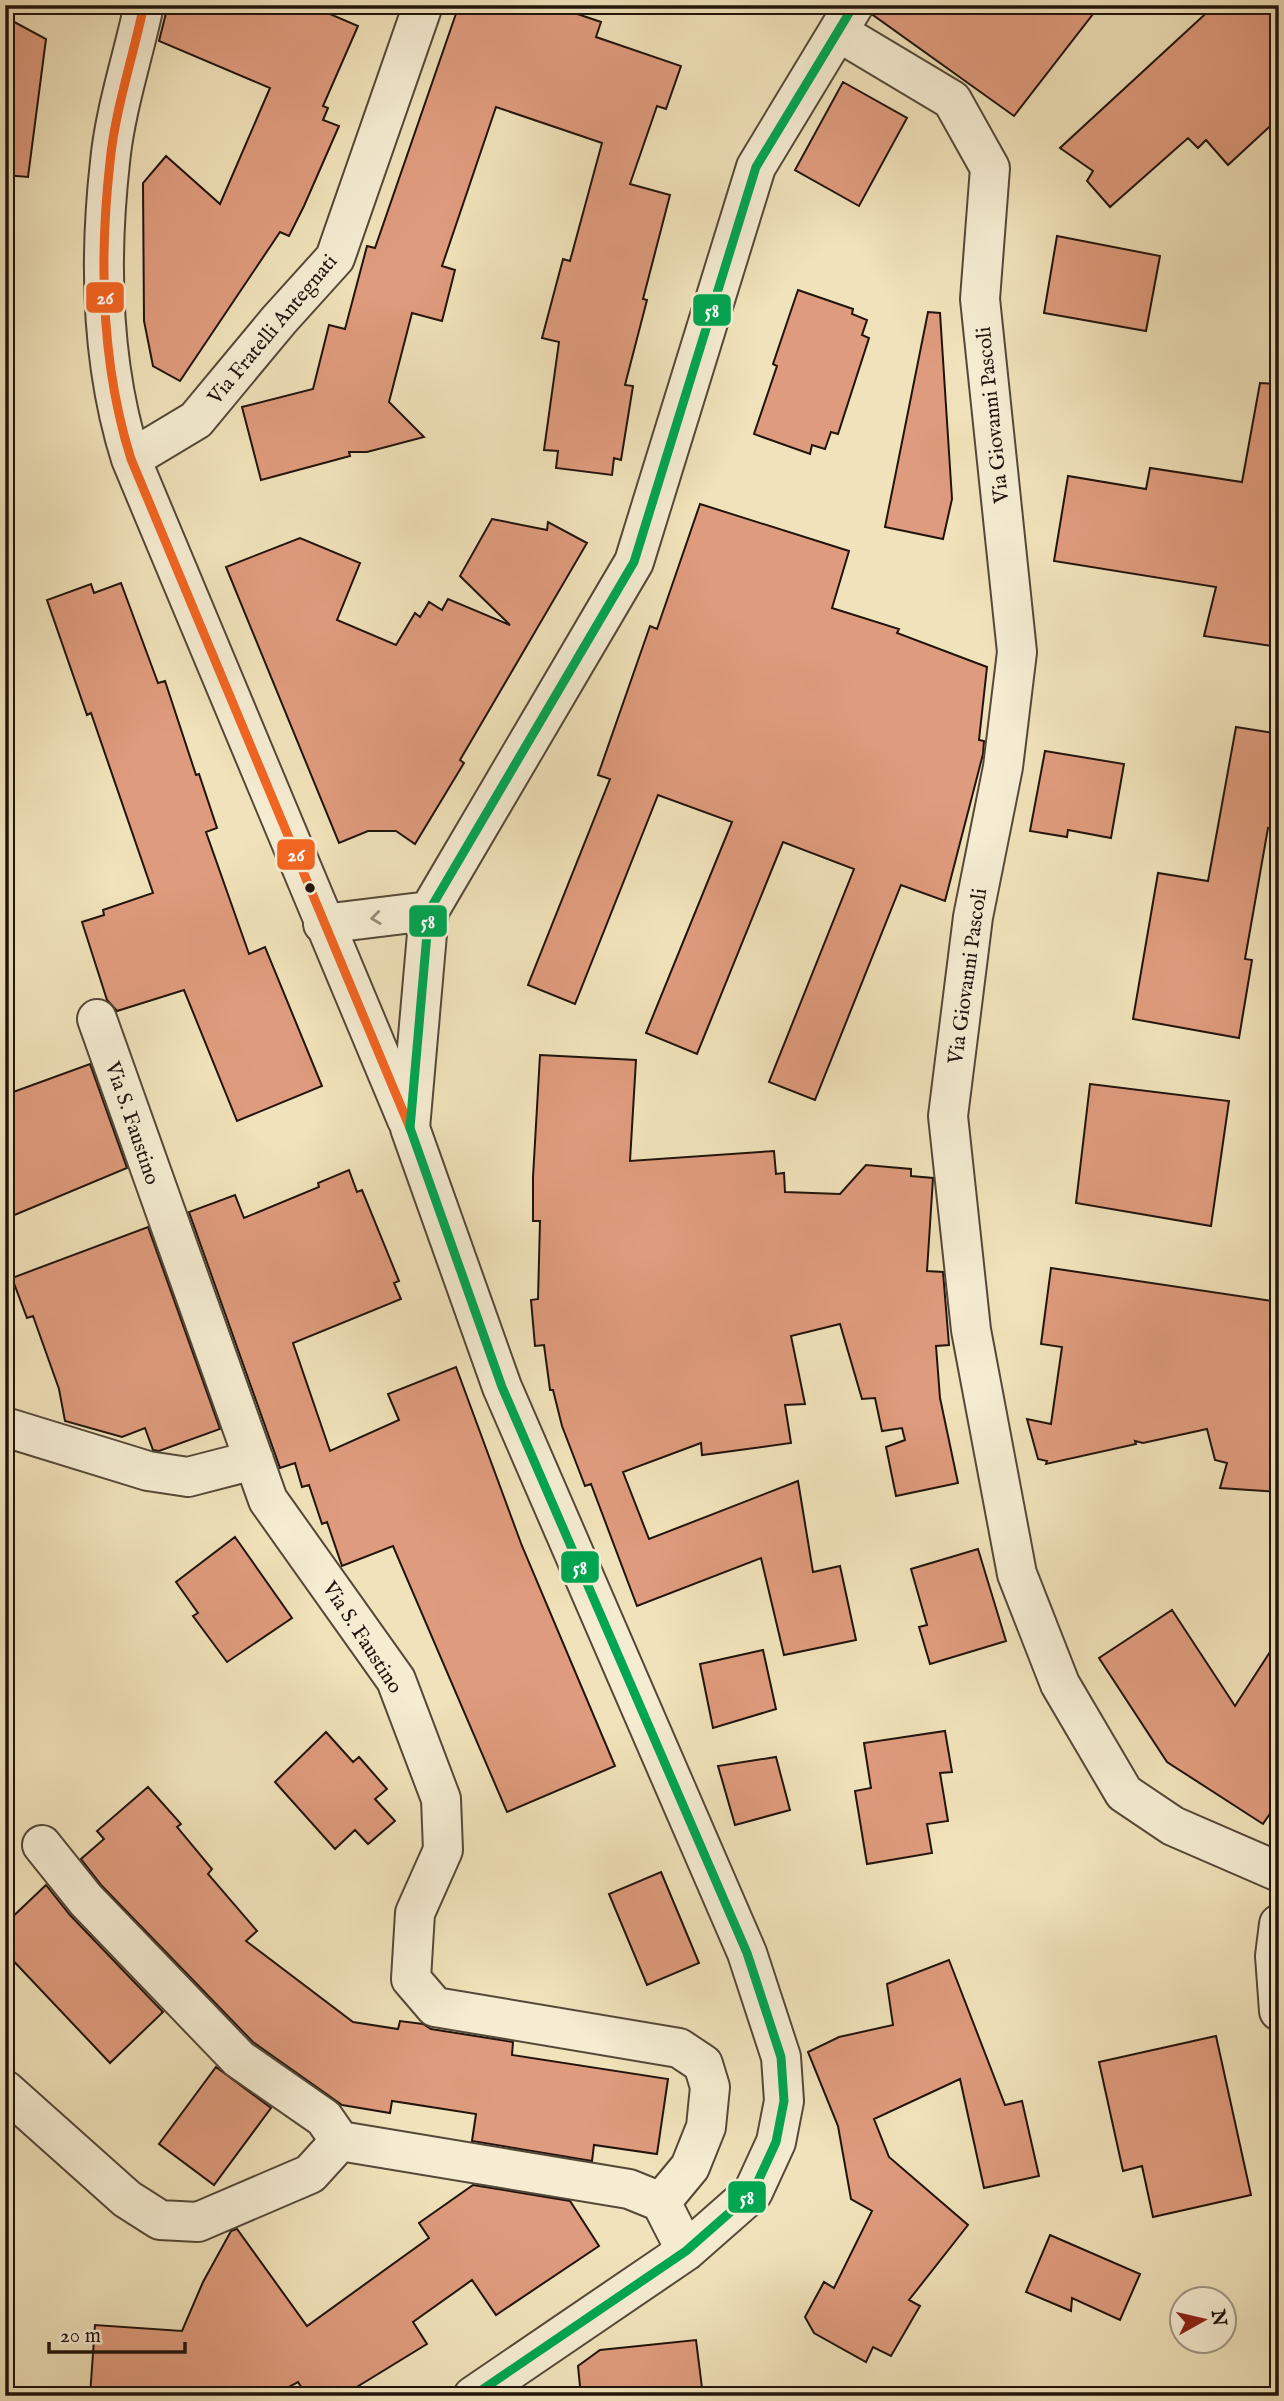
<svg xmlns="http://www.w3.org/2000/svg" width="1284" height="2401" font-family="'IM FELL English',serif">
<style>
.building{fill:#df9b7d;stroke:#21140d;stroke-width:2}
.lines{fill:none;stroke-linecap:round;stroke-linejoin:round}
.minor-casing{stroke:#554838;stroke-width:42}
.minor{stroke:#f5ecd2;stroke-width:38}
.bus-1-casing{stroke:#f5ecd2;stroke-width:14}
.bus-2-casing{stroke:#f5ecd2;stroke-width:14}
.bus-1{stroke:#f26522;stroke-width:9}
.bus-2{stroke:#00a651;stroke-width:9}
.oneway{stroke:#968b79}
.bus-dot{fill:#21140d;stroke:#f5ecd2;stroke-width:2.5}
.labels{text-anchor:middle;stroke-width:6;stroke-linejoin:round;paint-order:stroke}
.street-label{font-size:21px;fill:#21140d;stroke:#f5ecd2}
.line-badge{stroke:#f5ecd2;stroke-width:2.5}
.badge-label{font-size:19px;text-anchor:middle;font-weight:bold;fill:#fff}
</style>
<rect width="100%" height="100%" fill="#f0e2ba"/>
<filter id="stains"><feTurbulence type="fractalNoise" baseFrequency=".00286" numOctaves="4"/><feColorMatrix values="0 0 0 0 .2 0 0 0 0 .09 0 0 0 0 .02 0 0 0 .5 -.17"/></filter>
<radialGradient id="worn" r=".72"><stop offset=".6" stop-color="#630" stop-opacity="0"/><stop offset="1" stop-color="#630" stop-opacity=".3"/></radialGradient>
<path class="building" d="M168,5H309L358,26L323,106L328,108L323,120L339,126L304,206L289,236L280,232L180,381L153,366L144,321L143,183L166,156L220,204L270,88L159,41Z
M459,5H551L601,22L596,37L681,66L666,109L657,106L630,184L670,195L643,299L647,300L625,385L633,386L621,460L614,458L612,475L556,468L558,451L544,450L559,342L542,338L563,259L570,261L602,143L496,107L442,266L455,270L442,321L412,313L389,402L424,437L367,452H349L350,456L261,480L242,407L313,389L329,325L345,329L367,246L375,248Z
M876,5H1100L1014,116L873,15Z
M1215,5H1279V118L1228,165L1206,140L1198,148L1188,138L1110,207L1087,181L1093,171L1060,148Z
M5,17L46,39L28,177L5,175Z
M843,82L907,118L859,206L795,170Z
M1057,236L1160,256L1146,331L1044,313Z
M798,290L853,309L852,314L867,320L862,335L869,338L838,434L831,432L825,449L812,445L810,454L754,434L777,366L773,364Z
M928,312L940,313L952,499L943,539L885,527Z
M1260,383L1279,384V647L1204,636L1216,587L1054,561L1068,476L1146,489L1150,468L1242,482Z
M700,504L849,551L832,608L899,629L897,633L987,667L979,740L984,741L983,754L945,901L901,885L815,1100L769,1082L854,869L783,842L697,1054L646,1033L732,822L658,795L575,1004L528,985L610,779L598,775L650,626L657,629Z
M492,519L547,530L548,522L587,543L460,760L464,763L415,844L396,831H368L339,843L226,567L300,538L360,563L337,620L396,645L415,613L420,617L429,602L442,610L448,599L510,625L460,576Z
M121,583L158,683L165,681L196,775L199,774L217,828L206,832L249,954L265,947L322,1086L237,1121L184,990L117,1011L107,1000L82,922L104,915L103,910L153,893L91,713L87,715L47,600L91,584L94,593Z
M1236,727L1279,734V830L1268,828L1245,959L1252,960L1239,1038L1133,1019L1158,873L1208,881Z
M1045,751L1124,764L1111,838L1068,830L1067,837L1030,831Z
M540,1055L636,1060L630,1161L774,1151L776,1174L784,1173L785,1192L840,1194L866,1165L911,1169V1176L933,1178L927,1271L943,1272L949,1345L936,1346L940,1398L958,1483L896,1496L886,1447L905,1440L902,1428L882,1431L875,1398L862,1399L840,1324L791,1336L805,1404L785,1405L791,1443L702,1455L701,1443L623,1472L649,1539L798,1481L813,1572L840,1566L856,1640L784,1655L761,1558L637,1606L591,1484L585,1486L562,1426L553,1390H550L544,1345L535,1346L531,1300L538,1299L540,1221H533V1177Z
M90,1064L127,1168L5,1219V1095Z
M1090,1084L1229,1101L1211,1226L1076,1203Z
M349,1170L357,1192L362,1190L399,1281L394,1283L401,1299L293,1343L330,1451L399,1420L388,1394L456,1367L522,1546L615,1766L507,1812L393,1546L342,1566L327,1522L322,1524L309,1485L302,1487L295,1463L280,1468L189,1212L235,1195L244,1218L319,1187L318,1183Z
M148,1227L220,1429L159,1451L153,1450L145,1428L122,1437L65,1421L59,1389L33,1316L27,1318L12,1278Z
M1051,1268L1279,1302V1492L1220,1488L1227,1463L1215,1460L1207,1429L1143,1443L1135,1441L1136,1444L1046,1464L1047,1461L1038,1459L1027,1419L1051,1424L1062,1347L1041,1344Z
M235,1537L292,1618L227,1662L193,1616L198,1613L176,1582Z
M978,1549L1006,1641L930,1664L919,1627L927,1625L911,1569Z
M1172,1610L1235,1706L1279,1638V1800L1263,1824L1167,1762L1099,1658Z
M763,1650L776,1709L713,1728L700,1664Z
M945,1731L952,1772L940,1773L948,1821L927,1824L932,1853L867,1864L855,1791L871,1788L864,1743Z
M326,1732L353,1762L359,1757L387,1789L375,1799L395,1821L368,1844L355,1830L335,1849L275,1782Z
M776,1757L790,1810L735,1825L718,1766Z
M148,1787L181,1824L177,1827L212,1869L208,1874L257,1931L246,1941L353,2022L398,2029L400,2021L423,2024L431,2029L513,2042L512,2055L668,2079L657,2154L594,2145L592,2161L472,2141L476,2114L392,2101L390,2113L342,2105L253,2042L102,1886L81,1859L104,1839L97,1831Z
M661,1872L699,1963L647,1985L609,1894Z
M46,1885L70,1915L163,2012L110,2063L5,1952V1924Z
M949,1960L1005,2105L1022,2101L1039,2176L984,2188L960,2079L874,2119L889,2157L968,2225L909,2300L920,2306L891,2356L873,2347L866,2362L814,2333L805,2317L824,2282L834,2288L872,2211L851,2199L838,2126L808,2052L839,2037L893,2025L887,1984Z
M1216,2036L1251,2195L1153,2217L1142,2166L1123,2171L1099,2062Z
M216,2067L271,2108L214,2185L159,2144Z
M473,2185L570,2201L599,2246L496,2315L472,2280L413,2322L427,2344L342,2396H307L298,2382L272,2396H90L95,2325L182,2331L203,2282L231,2231L237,2229L307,2326L429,2238L419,2223Z
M1050,2235L1140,2274L1120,2320L1072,2298L1071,2311L1026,2292Z
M696,2340L703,2396H581L578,2366L600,2350Z"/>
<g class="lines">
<defs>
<path id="minor" d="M144,5C133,57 115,110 110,162C99,261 101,364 131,459L407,1120
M840,33L952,100L990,168L980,299L1017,652L1003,767L973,917L948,1116L971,1330L1017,1574L1060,1684L1124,1793L1173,1826L1279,1872
M131,459L196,420L279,320L335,258L423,5
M323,924L429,911
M97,1019L268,1500L396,1680L441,1799L443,1850L415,1913L411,1979L435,2007L679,2048L703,2064L710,2087L706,2127L690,2167L661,2202L686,2251
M5,1427L148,1471L188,1477L254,1460
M42,1845L86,1900L239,2059L324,2118L340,2141L629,2189L661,2202
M1279,1924L1275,1956L1279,2011
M5,2090L127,2199L160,2220L198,2222L310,2174L340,2141
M473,2396L686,2251L753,2192L776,2142L784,2101L781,2057L747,1953L502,1387L410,1128L429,911L634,562L756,167L854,5"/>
</defs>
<use href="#minor" class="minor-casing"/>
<use href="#minor" class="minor"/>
<defs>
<path id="bus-1" d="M144,5C133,57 115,110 110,162C99,261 101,364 131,459L410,1128"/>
<path id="bus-2" d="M473,2396L686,2251L753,2192L776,2142L784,2101L781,2057L747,1953L502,1387L410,1128L429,911L634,562L756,167L854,5"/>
</defs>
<use href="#bus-1" class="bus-1-casing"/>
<use href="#bus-2" class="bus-2-casing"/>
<use href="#bus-1" class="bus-1"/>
<use href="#bus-2" class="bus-2"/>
</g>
<defs><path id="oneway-chevron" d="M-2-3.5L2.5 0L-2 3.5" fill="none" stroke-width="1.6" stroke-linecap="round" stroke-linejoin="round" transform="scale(1.75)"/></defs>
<use class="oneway" href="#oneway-chevron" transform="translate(376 918) rotate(173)"/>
<circle class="bus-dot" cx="310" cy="888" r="6"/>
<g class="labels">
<g class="street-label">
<text transform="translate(272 329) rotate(-50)" y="7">Via Fratelli Antegnati</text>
<text transform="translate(992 415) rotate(-96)" y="7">Via Giovanni Pascoli</text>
<text transform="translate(967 976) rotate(-82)" y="7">Via Giovanni Pascoli</text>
<text transform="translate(133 1123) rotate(71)" y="7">Via S. Faustino</text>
<text transform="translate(363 1637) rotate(57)" y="7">Via S. Faustino</text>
</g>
</g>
<g class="line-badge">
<rect x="85" y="281" width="40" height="33" rx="7" fill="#f26522"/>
<rect x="692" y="293" width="40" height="34" rx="7" fill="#00a651"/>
<rect x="276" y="838" width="40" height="33" rx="7" fill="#f26522"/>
<rect x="408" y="904" width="40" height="34" rx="7" fill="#00a651"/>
<rect x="560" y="1550" width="40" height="34" rx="7" fill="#00a651"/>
<rect x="727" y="2180" width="40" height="34" rx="7" fill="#00a651"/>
</g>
<g class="badge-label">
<text x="105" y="304">26</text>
<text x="712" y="317">58</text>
<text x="296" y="861">26</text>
<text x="428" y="928">58</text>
<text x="580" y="1574">58</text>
<text x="747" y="2204">58</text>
</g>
<rect width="1284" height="2401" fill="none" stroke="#f0e2ba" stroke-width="28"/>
<rect x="7" y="7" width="1270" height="2387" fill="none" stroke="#21140d" stroke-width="3.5"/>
<rect x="14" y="14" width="1256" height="2373" fill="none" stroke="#21140d" stroke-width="2"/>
<g transform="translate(1203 2320) rotate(82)"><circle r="33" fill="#f5ecd2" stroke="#a09683" stroke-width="2"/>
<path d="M0-5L12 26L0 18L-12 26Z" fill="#8f2418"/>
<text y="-10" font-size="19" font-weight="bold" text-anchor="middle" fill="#21140d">N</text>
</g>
<path d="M49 2342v10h136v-10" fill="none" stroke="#21140d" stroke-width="3.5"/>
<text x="60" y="2342" font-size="21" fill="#21140d" stroke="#f5ecd2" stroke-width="5" paint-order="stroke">20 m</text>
<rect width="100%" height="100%" filter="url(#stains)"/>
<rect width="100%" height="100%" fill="url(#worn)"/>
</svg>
